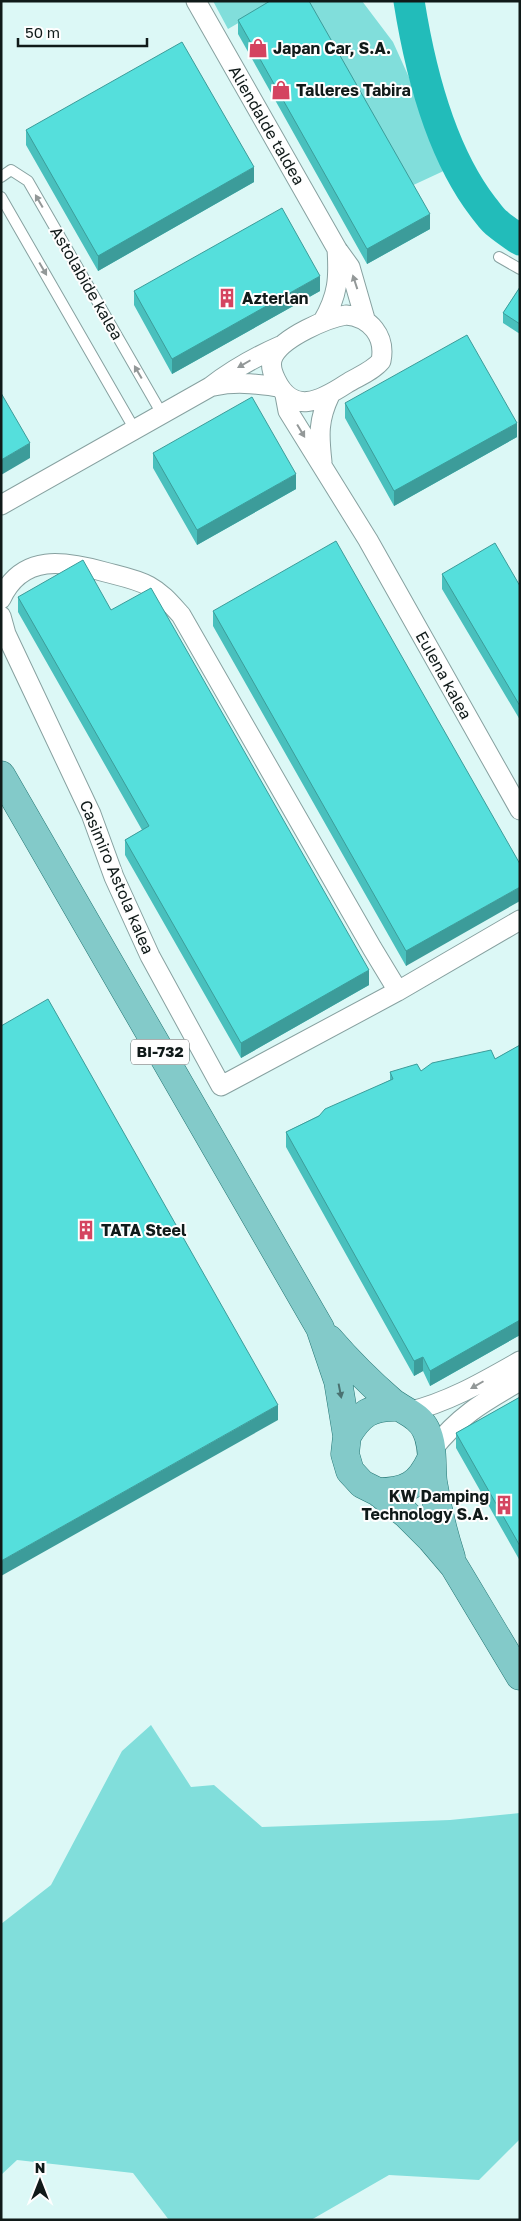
<svg xmlns="http://www.w3.org/2000/svg" width="521" height="2221" font-family="'Golos Text',sans-serif">
<style>
.green{fill:#81dedb}
.lines{fill:none;stroke-linecap:round;stroke-linejoin:round}
.river{stroke:#22bcba;stroke-width:31}
.lane-casing{stroke:#87a1a0;stroke-width:12}
.street-casing{stroke:#87a1a0;stroke-width:21}
.primary-casing{stroke:#257674;stroke-width:29}
.lane{stroke:#fff;stroke-width:10}
.street{stroke:#fff;stroke-width:19}
.primary{stroke:#83cac9;stroke-width:28}
.wall{fill:#49c0bd}
.shaded-wall{fill:#3c9c9a}
.building{fill:#55dfdc;stroke:#3c9c9a}
.oneway{fill:#939898}
.oneway2{fill:#4a7271}
.labels{text-anchor:middle;stroke-width:4;stroke-linejoin:round;paint-order:stroke}
.shield{fill:#fefefe;stroke:#575e5e;stroke-width:1}
.shield-label{font-size:15px;font-weight:bold;fill:#101a19}
.poi-label{font-size:16px;font-weight:bold;fill:#101a19;stroke:#fefefe;text-anchor:start}
.street-label{font-size:16px;fill:#101a19;stroke:#fefefe}
</style>
<rect width="100%" height="100%" fill="#dcf8f6"/>
<path class="green" d="M213,1H276L228,29Z
M301,1H362L393,42L450,168L407,188Z
M151,1725L191,1787L214,1785L262,1827L450,1820L520,1813V2139L479,2180L389,2175L311,2220H169L133,2173L17,2160L1,2175V1924L51,1885L122,1751Z"/>
<g class="lines">
<path class="river" d="M409,1C420,70 440,151 483,207C488,213 492,220 498,224C505,230 513,235 520,240"/>
<defs>
<path id="lane" d="M1,177L11,170L28,181L162,414
M1,197L135,430
M499,257L520,269"/>
<path id="street" d="M196,1L337,249L350,267L365,319
M346,315C370,317 386,336 381,361C373,371 357,377 346,384C320,401 293,415 276,380C272,372 269,363 274,355C284,337 327,318 346,315Z
M323,321C338,295 339,278 337,249
M214,386C237,381 256,384 279,387
M285,395L288,411L368,540L520,810
M322,462C319,435 318,420 330,395
M1,505L210,387C232,370 255,357 280,346
M1,599C22,553 65,561 105,572C120,576 136,579 149,586C162,593 171,604 181,615L372,948L398,991
M1,616L6,634L91,814L114,877L150,956L221,1086L398,991L520,920
M408,1412C449,1402 483,1382 520,1361
M432,1450C460,1415 482,1403 520,1381"/>
<path id="primary" d="M1,775L320,1328L338,1381L347,1436L345,1454L350,1471L362,1484L378,1492L406,1514L431,1539L454,1566L520,1676
M329,1339C348,1361 369,1382 391,1401C403,1411 419,1415 426,1430C434,1446 431,1465 433,1482C437,1508 443,1532 451,1557
M347,1436C360,1414 371,1406 398,1407
M378,1492C406,1492 419,1485 431,1459"/>
</defs>
<use href="#lane" class="lane-casing"/>
<use href="#street" class="street-casing"/>
<use href="#primary" class="primary-casing"/>
<use href="#lane" class="lane"/>
<use href="#street" class="street"/>
<use href="#primary" class="primary"/>
</g>
<path class="wall" d="M238,20L430,229L367,264L238,34Z
M26,130L254,182L98,271L26,145Z
M520,287V334L503,323V313Z
M134,291H320L172,374L134,305Z
M345,403L517,437L394,506L345,418Z
M153,453L296,489L197,545L153,468Z
M442,574L520,586V720L442,589Z
M18,597L111,610L369,985L241,1058L125,855V840L142,830L18,612Z
M213,611L520,864L406,966L213,626Z
M520,1045V1335L430,1386L423,1371L414,1376L286,1147V1132L390,1080V1072L421,1071L495,1059Z
M520,1397V1561L456,1448V1433Z"/>
<path class="shaded-wall" d="M254,167V182L98,271V256Z
M430,214V229L367,264V249Z
M320,276V291L172,374V359Z
M517,423V437L394,506V491Z
M30,443V458L1,475V460Z
M296,474V489L197,545V530Z
M520,887V901L406,966V951Z
M369,970V985L241,1058V1043Z
M520,1320V1335L430,1386V1371Z
M423,1357V1371L414,1376V1361Z
M278,1405V1420L1,1576V1561Z"/>
<path class="building" d="M270,1H309L430,214L367,249L238,20Z
M182,42L254,167L98,256L26,130Z
M282,208L320,276L172,359L134,291Z
M520,287V324L503,313Z
M467,335L517,423L394,491L345,403Z
M1,393L30,443L1,460Z
M252,397L296,474L197,530L153,453Z
M336,541L520,864V887L406,951L213,611Z
M495,543L520,586V706L442,574Z
M83,560L111,610L151,588L369,970L241,1043L125,840L149,826L18,597Z
M48,999L278,1405L1,1561V1026Z
M520,1045V1320L430,1371L423,1357L414,1361L286,1132L319,1116L325,1109L393,1079L390,1072L417,1064L421,1071L432,1063L491,1050L495,1059Z
M520,1397V1546L456,1433Z"/>
<defs><path id="oneway-solid" d="M-6-.8H1V-3.2L6.5 0L1 3.2V.8H-6Z" transform="scale(1.25)"/></defs>
<g class="oneway">
<use href="#oneway-solid" transform="translate(39 201) rotate(-120)"/>
<use href="#oneway-solid" transform="translate(43 269) rotate(60)"/>
<use href="#oneway-solid" transform="translate(355 282) rotate(-108)"/>
<use href="#oneway-solid" transform="translate(244 364) rotate(150)"/>
<use href="#oneway-solid" transform="translate(138 372) rotate(-120)"/>
<use href="#oneway-solid" transform="translate(301 431) rotate(59)"/>
<use href="#oneway-solid" transform="translate(477 1385) rotate(150)"/>
</g>
<use class="oneway2" href="#oneway-solid" transform="translate(340 1391) rotate(79)"/>
<defs>
<symbol id="shop-bare" viewBox="-9 -9 18 18"><path d="M-5-2.5h2.3a2.7 3.5 0 0 1 5.4 0H5L5.5 6h-11ZM-1.5-2.5h3a1.5 2.3 0 0 0-3 0Z" fill="#d44460" stroke="#fefefe" stroke-width="2.5" paint-order="stroke"/></symbol>
<symbol id="building-bare" viewBox="-9 -9 18 18"><path d="M-4-6H4V6H1V3H-1V6H-4ZM-2.5-4.3h1.7v1.8h-1.7ZM.8-4.3h1.7v1.8H.8ZM-2.5-1h1.7V.8h-1.7ZM.8-1h1.7V.8H.8Z" fill="#d44460" stroke="#fefefe" stroke-width="2.5" paint-order="stroke"/></symbol>
</defs>
<g fill-rule="evenodd">
<use href="#shop-bare" x="244" y="34" width="28" height="28"/>
<use href="#shop-bare" x="267" y="76" width="28" height="28"/>
<use href="#building-bare" x="213" y="284" width="28" height="28"/>
<use href="#building-bare" x="72" y="1216" width="28" height="28"/>
<use href="#building-bare" x="490" y="1491" width="28" height="28"/>
</g>
<g class="labels">
<rect class="shield" x="131" y="1039.5" width="58" height="25" rx="4"/>
<g class="shield-label">
<text x="160" y="1057">BI-732</text>
</g>
<g class="poi-label">
<text x="273" y="54">Japan Car, S.A.</text>
<text x="296" y="96">Talleres Tabira</text>
<text x="242" y="304">Azterlan</text>
<text x="101" y="1236">TATA Steel</text>
<text x="489" y="1502" text-anchor="end">KW Damping<tspan x="489" dy="18">Technology S.A.</tspan></text>
</g>
<g class="street-label">
<text transform="translate(267 125) rotate(60)" y="6">Aliendalde taldea</text>
<text transform="translate(87 283) rotate(60)" y="6">Astolabide kalea</text>
<text transform="translate(444 675) rotate(61)" y="6">Eulena kalea</text>
<text transform="translate(117 877) rotate(67)" y="6">Casimiro Astola kalea</text>
</g>
</g>
<rect width="521" height="2221" fill="none" stroke="#101a19" stroke-width="5"/>
<g transform="translate(40 2181)" stroke="#fefefe" stroke-width="4" paint-order="stroke">
<path d="M0-4L9 19L0 12L-9 19Z" fill="#101a19"/>
<text y="-8" font-size="14" font-weight="bold" text-anchor="middle" fill="#101a19">N</text>
</g>
<path d="M18 38v8h129v-8" fill="none" stroke="#101a19" stroke-width="2.5"/>
<text x="25" y="38" font-size="15" fill="#101a19" stroke="#fefefe" stroke-width="4" paint-order="stroke">50 m</text>
</svg>
